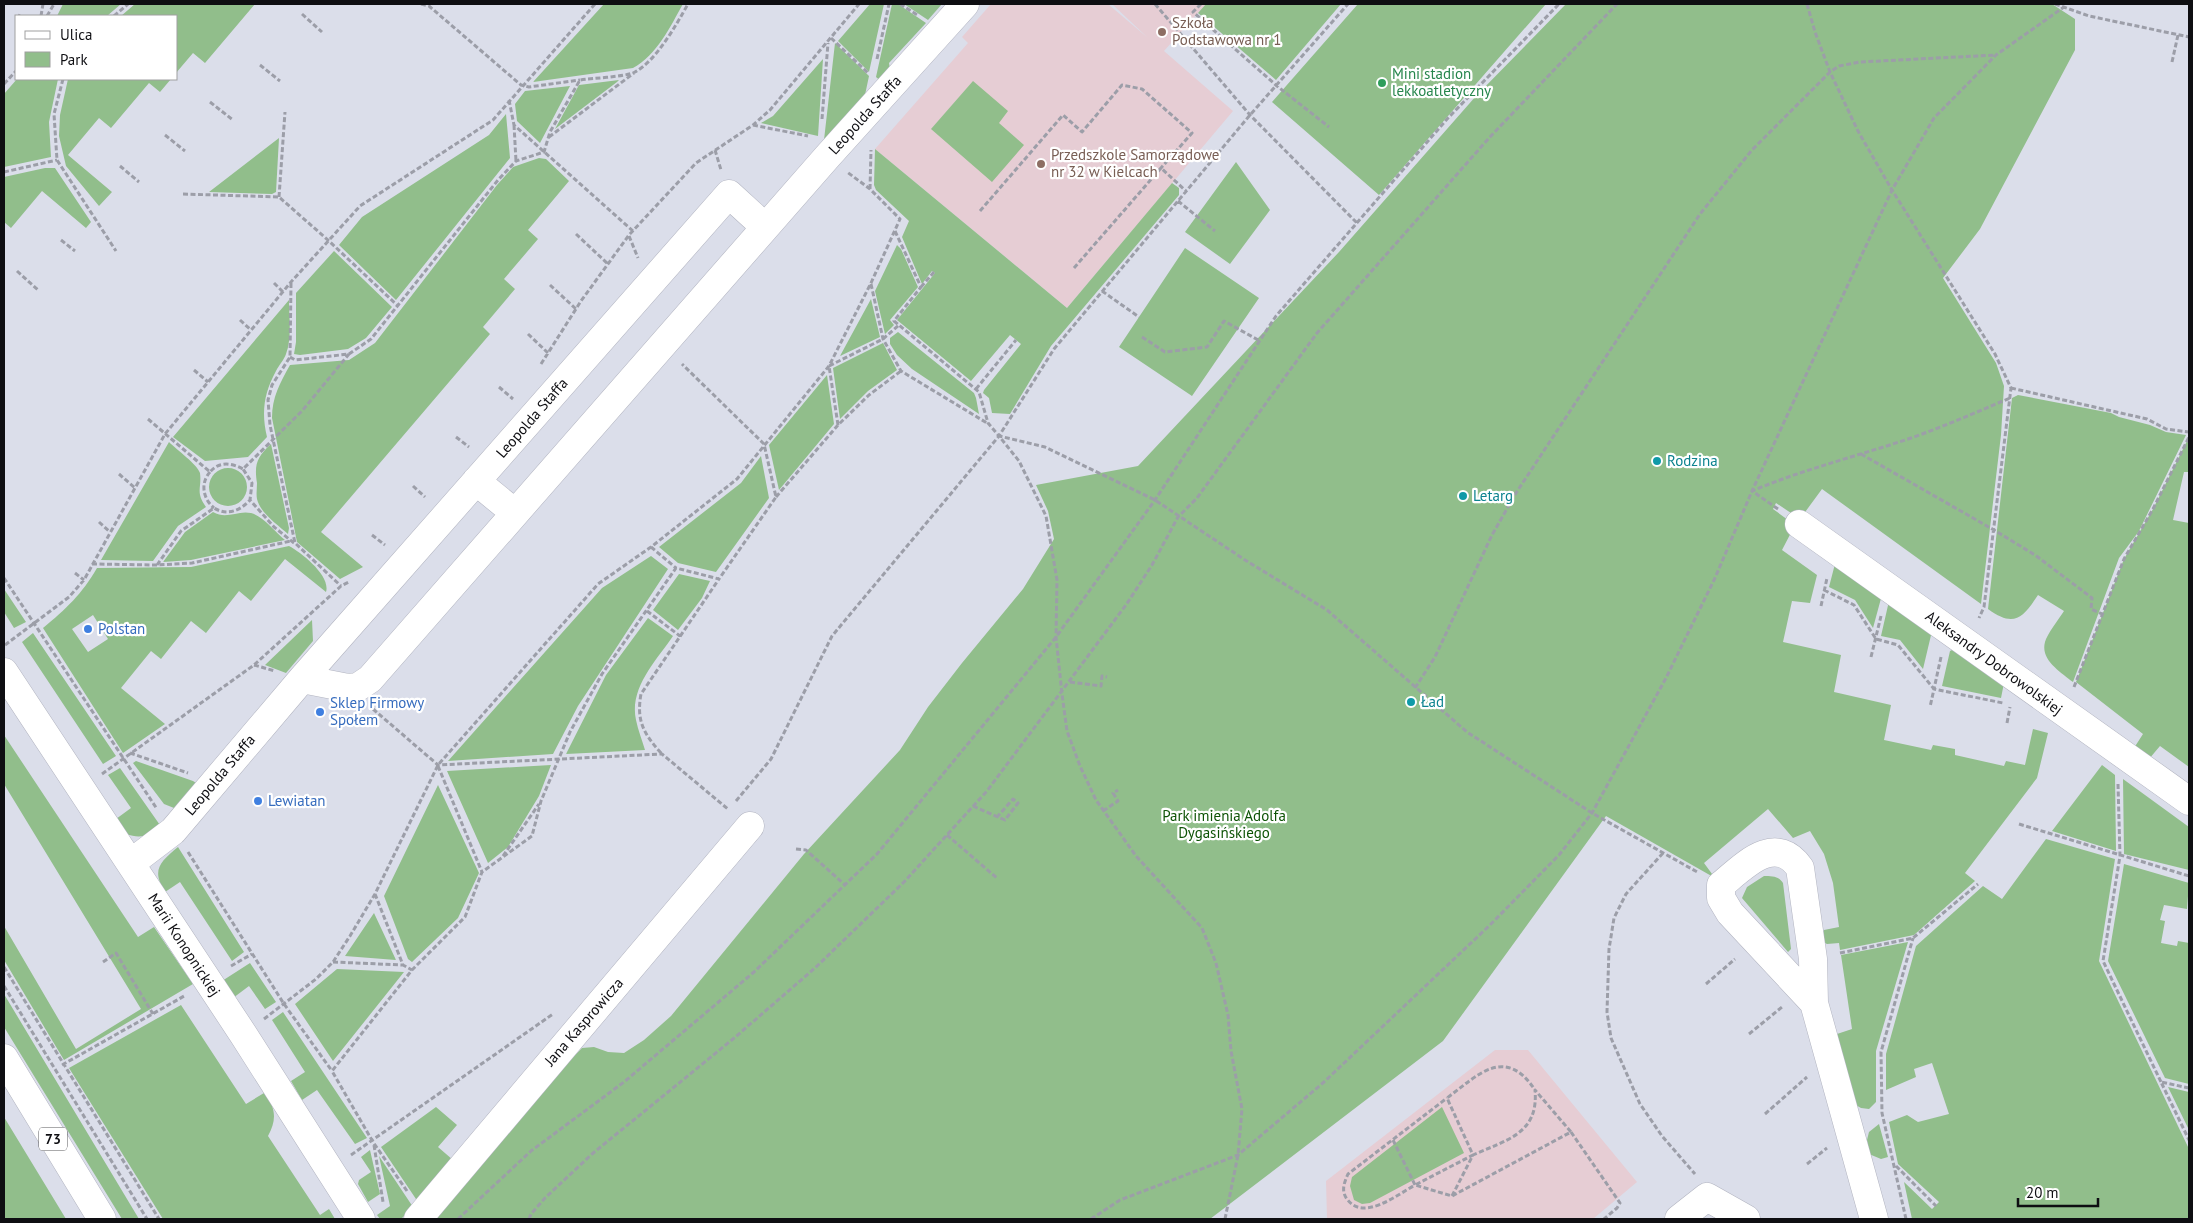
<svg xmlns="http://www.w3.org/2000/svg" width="2193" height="1223" font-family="'PT Sans',sans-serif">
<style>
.education{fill:#e6cdd4}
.green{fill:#91be8b;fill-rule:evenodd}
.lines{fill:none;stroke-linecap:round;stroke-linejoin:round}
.minor-casing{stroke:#b2b4c0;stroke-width:29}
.major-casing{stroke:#b2b4c0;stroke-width:29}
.path{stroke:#9c9ea8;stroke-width:3;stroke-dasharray:5 2.5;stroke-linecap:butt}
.minor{stroke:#fff;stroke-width:28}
.major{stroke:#fff;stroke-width:28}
.education-dot{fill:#8d6e63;stroke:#fff;stroke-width:2}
.leisure-dot{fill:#2e9e5b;stroke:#fff;stroke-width:2}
.culture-dot{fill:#0f9aa8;stroke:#fff;stroke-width:2}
.shop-dot{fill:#3f7fe0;stroke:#fff;stroke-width:2}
.labels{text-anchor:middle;stroke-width:4.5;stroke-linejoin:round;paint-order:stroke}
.shield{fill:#fff;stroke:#565659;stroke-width:1}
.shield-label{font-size:14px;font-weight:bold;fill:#0e0e12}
.education-label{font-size:15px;fill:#785e54;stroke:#fff;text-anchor:start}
.leisure-label{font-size:15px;fill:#27864d;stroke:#fff;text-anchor:start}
.street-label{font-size:15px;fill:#0e0e12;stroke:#fff}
.culture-label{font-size:15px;fill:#0d838f;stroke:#fff;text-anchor:start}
.shop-label{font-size:15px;fill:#366cbe;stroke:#fff;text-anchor:start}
.park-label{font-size:15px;fill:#0d5305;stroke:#fff}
</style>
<rect width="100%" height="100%" fill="#dbdeea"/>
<path class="education" d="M991,4H1108L1148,38L1112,4H1206L1164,51L1233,111L1067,308L875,149L968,43L962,37Z
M1495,1050H1528L1637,1182L1593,1219H1327L1326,1181Z"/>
<path class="green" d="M63,4H121L107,16H57Z
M135,4H255L205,63L193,53L176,73V16H121Z
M604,4H683C670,27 657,55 633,68L533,82Z
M870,4H884L869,72L838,41Z
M892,4H898L926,23L889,63L891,75L883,83L876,77Z
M904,4H942L928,20Z
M1206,4H1341L1276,80L1198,13Z
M1358,4H1546L1379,195L1272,102Z
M1566,4H2052L2075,19V50L1980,229L1943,278L1996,363L2004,386L2001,435L1981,604L1822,489L1800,519L1776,503L1773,509L1795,525L1782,550L1817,575L1810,603L1792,601L1783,642L1841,655L1834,692L1891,705L1884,740L1931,750L1933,745L1955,749V755L2004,766L2006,761L2025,765L2033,729L2048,733L2037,778L1965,873L1975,881L1914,935L1840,950L1839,943L1827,944L1821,941L1820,936L1824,930L1839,927L1833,883L1824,854L1810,831L1793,838L1768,809L1704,863L1715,878L1606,816L1443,1041L1210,1219H432L550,1081L582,1048L594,1047L608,1052L624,1053L644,1040L671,1016L804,854L900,750L928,707L962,663L1023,589L1054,539L1048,511L1036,485L1138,466L1339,252L1476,96Z
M835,43L869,76L862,109L824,140Z
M823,59L818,136L761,123L773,116Z
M17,79H58L49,122L51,157L4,167V94Z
M68,79H171L160,92L149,83L111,128L99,118L68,155L112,192L99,206L66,166L59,136L60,115Z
M619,80L617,82L555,129L579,85Z
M973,81L1008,111L999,123L1024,145L992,182L931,129Z
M570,86L540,143L517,121L515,104L525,91Z
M506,114L510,158L396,300L339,245L362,217L489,135Z
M279,138L276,192L272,194L209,192Z
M875,149L1067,308L1172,183L1179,188V195L1051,346L1010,414L992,413L989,398L983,393L984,390L1021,344L1010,335L971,381L897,320L935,273L932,271L922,284L902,237L909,221L876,190L874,185Z
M539,158L546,159L569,181L528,230L538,239L504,279L515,289L483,327L490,334L321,532L363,567L340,579L297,542L272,418C272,397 280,383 290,365L349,360L375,343L497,185L513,167Z
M1236,162L1270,210L1230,264L1185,232Z
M45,168H55L91,222L86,228L42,191L11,228L4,222V177Z
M897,245L901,249L918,287L890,320L894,325L885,334L875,291Z
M1185,248L1259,298L1192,396L1119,347Z
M334,251L392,307L366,338L348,349L300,355L294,354L296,342V293Z
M871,299L880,337L840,356Z
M289,300C289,317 292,338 286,354C284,360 279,365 276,371C264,393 261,412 267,437L248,457L205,461L173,437Z
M898,332L974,393L976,398L979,414L912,369L897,355L890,344V338Z
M883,343L897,370L868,391L840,419L833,368Z
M827,375L834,424L779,490L769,445Z
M2018,395L2111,413L2119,417L2150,425L2166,432L2186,435L2139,531L2119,558L2073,682C2061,672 2040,660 2045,642C2047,634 2059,619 2064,611L2038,595C2023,618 2014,628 1988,609L2012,398Z
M2189,437V472H2184L2173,520L2189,523V767L2160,746L2149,759L2134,748L2143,734L2076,682L2124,559L2153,509Z
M169,442C176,449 198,465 200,473C202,489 195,491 206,507L178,526L153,561L101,560Z
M271,444L289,528L288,534C278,525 260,513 257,499C256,494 257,488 257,483C254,464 257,457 271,444Z
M761,456L769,498L716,572L678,563L659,547L741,483Z
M209 487a19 19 0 1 1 38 0a19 19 0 1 1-38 0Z
M213,512C227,520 237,510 251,513C263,516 275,532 285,540L191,560L163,562L185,532Z
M289,546C302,553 331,576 326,592L285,559L251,601L239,591L206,633L191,621L161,659L151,651L121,688L165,724L123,753L43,628C66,609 82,594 97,568L191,567ZM93,615L108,639L88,652L72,629Z
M651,556L668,569L578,706L553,754L448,761L602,588Z
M1836,560L1883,591L1873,628L1855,600L1829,587Z
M679,574L710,581L702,598L678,630L653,610Z
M4,589L26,622L14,628L4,612Z
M1889,601L1932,631L1923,669L1900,640L1881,636Z
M648,618L673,636C656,661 629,688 636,720C638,730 642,740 645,750L566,754L606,675Z
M312,620L313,641L286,673L265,665Z
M33,633L116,756L103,764L22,642Z
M1956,648L2004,683L2001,698L1942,686L1950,651Z
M4,735L138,937L154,927L193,984L64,1060L4,960V926L76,1049L141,1009L4,784Z
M136,761L193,781L199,785L179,810L164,804L133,763Z
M551,765L539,796L508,847L488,863L447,771Z
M2102,765L2115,775L2116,851L2052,831Z
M120,768L162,828C149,836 140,839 126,834L116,819L131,808L108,775Z
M2123,779L2189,827V870L2124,854Z
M438,785L479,873L458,918L412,962L408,959L384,896Z
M2046,839L2115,859L2099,961L2189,1149V1219H1912L1904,1182L1932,1209L1939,1202L1898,1164L1889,1122L1907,1115L1918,1122L1949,1114L1932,1063L1914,1069L1916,1077L1886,1090V1054L1916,946L1983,886L2002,899Z
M178,847L244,952L232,961L180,882L165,892C151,870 160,862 178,847Z
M2124,864L2189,883L2187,909L2164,905L2160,920L2165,921L2161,943L2177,946L2178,941L2189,943V1084L2165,1078L2108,961Z
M1764,876C1771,876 1779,876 1783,883L1791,949L1788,952L1742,898L1747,887Z
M374,913L396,960L345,956Z
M1908,942L1876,1051V1102L1869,1109L1861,1108L1854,1104L1835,1039L1837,1034L1852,1029L1841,955Z
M250,963L276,1002L265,1009L249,986L233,998L222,981Z
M337,969L404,972L333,1061L295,1004Z
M4,994L139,1219H122L4,1027Z
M181,1005L246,1104L264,1093C276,1107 277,1120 268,1136L320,1215L329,1209L335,1219H163L69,1068Z
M283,1012L367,1138L355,1144L317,1090L302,1100L291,1081L305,1072L272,1020Z
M2168,1087L2189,1092V1130Z
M436,1107L457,1125L438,1147L453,1160L418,1202L381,1147Z
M1442,1107L1464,1153L1370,1203L1362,1204L1354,1200L1350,1186L1352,1177Z
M4,1117L66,1219H4Z
M1879,1124L1888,1157L1881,1159L1869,1154L1867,1140L1869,1132Z
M370,1150L380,1194L368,1202L358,1184L359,1180L371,1172L361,1157Z
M379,1156L413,1207L401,1219H380L377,1215L390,1206Z"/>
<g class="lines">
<defs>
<path id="minor" d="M476,481L515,513
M1799,524L2189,801
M4,672L243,1034L361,1219
M302,679L348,688L358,687L370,679L827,157L965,4
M131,863L173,831L302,679L729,194L765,227
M1814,1003L1730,913L1721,898V885C1743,867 1775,832 1800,868L1813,959L1814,1003L1874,1219
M418,1219L750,826
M1679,1219L1707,1197L1746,1219"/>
<path id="major" d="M4,1058L102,1219"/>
</defs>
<use href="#minor" class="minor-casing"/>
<use href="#major" class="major-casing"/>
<path class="path" d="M421,4L429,6L521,85L529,87L580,80
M900,4L919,16
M1155,4L1250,115L1357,223
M1201,4L1193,12L1277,86L1329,127
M1807,4L1815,32L1830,72L1858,131L1892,190L1995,354L2011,388L1984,607L1979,618
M2055,4L2089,16L2189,37
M302,14L322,32
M18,15L20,16
M41,16L43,4
M47,16L54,4
M114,16L128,4
M831,38L868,73
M877,59L889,4
M2172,62L2178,35
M260,65L280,81
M63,79L54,114L57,160L116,251
M4,84L16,71
M509,100L514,125L633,231
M210,102L233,120
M822,119L828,43
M514,125L516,161
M753,125L808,136
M165,135L185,151
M549,137L634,73
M715,150L721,170
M120,166L139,182
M4,172L57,160
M870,189L871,150
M183,194L279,197L329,241L398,306
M279,197L285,112
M1178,201L1215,231
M980,211L1063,115L1082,132L1122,85L1142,89L1192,133L1161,168
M895,231L921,287L894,321L979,392L988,423L999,436
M576,234L608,264
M629,236L638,258
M61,240L75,251
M1074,268L1161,168L1186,191
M17,271L38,290
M274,283L283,292
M291,283L290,357L272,385L268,400L270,425L295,543L341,586
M871,284L883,339L901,371L987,423
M550,285L576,309
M921,287L934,272
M1102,291L1139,317
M240,320L251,330
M528,334L548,353
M1142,337L1165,352L1207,347L1224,321L1260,341
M290,357L295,360L349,354L371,339L498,180L516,161L544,152L550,132L580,80C592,78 626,77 635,72C657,60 676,25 688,4
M541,364L581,301L629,235L696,163L753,125L770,110L859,4
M194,370L208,382
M499,387L513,399
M2011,388L2147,419L2166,429L2189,432
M976,389L1016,340
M148,419L210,472C219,461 232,463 243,469
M838,425L829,366L883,339L899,325
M456,437L469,447
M1861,454L1994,530L2035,555L2092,598L2091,609L2102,614
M210,472C200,483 203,499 214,508
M119,474L135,488
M413,486L425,497
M776,497L838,425L869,395L901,371
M1778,509L1752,491L1892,190L1934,118L1996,55L2064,7
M99,522L110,532
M372,535L385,545
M294,543L274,527L250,500L252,483L243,469L302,411L349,354
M651,547L676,568
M92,564L157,565L192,563L291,541
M157,565L181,531L214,508C227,516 240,511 250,500
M75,573L84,580
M4,578L157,809
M1824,590L1854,605L1876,639L1898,645L1934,689L1930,707
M1821,606L1827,578
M647,611L680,636
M5,645L69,597L84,580L165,434L291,282L360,206L493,120L595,4
M1871,657L1881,616
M1941,657L1934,689L2003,703
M254,665L275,671
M1070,682L1101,686L1102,676L1107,677
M2074,687L2124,559L2153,509L2189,437
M1415,688L1435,657L1492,535L1516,493L1700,214L1752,150L1830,72L1839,66L1860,62L1996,55
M373,709L438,765L662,754L729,810
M2007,723L2010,707
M130,753L188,773
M661,753C644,734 636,721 641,694L719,579
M438,766L482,872
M102,774L254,665L341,586L349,582
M2118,784L2120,856L2103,961L2161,1082
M736,801L771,759L832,636L999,436L1054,349L1250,115L1348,4
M973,806L1005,820L1018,803L1013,799L997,817
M1103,811L1118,801L1113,793L1118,790
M2019,824L2189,876
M947,835L998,879
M796,849L806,850L845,885
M188,852L284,1004L332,1071
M1663,853L1626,894L1614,918L1609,949L1607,1012L1611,1038L1640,1104L1662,1136L1695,1174
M503,856L539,804
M375,894L403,965L412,970
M1840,953L1913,938L1978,884
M103,962L116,953L153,1014
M333,962L403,965
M231,966L252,954
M4,967L159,1219
M1706,984L1735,959
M4,986L147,1219
M264,1019L316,979L333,962L350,936L375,894L438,765L598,584L651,547L737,479L829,366L871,283L900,219L870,189L847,172
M1749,1034L1782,1007
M62,1065L186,995
M2189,1088L2161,1082L2189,1140
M1765,1114L1807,1077
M1571,1132L1620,1203L1617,1208L1604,1219
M1393,1140L1415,1185C1397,1195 1363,1222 1347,1199C1341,1191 1344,1183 1348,1174L1447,1098
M374,1145L383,1202
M351,1155L553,1014
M1807,1164L1827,1148
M1896,1166L1936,1206
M407,1191L373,1142L332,1071L412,970L465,917L482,872L532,836L541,801L570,732L602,674L676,568L719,579L776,497L764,444L682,364
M1452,1196L1473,1155C1506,1140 1539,1134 1535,1090L1571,1132L1452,1196L1415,1185L1473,1155L1447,1098C1478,1075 1505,1045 1535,1090
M458,1219L531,1151L624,1082L754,972L877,854L1056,637L1155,500L1276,316L1448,118L1559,4
M529,1219L531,1214L545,1198L592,1154L733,1039L815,968L904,882L987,791L1126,605L1152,565L1178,517L1197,498L1317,333L1489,138L1617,4
M1091,1219L1120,1200L1238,1155L1324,1082L1490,925L1559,855L1592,813L1666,678L1715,578L1752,491C1804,469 1858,456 1911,438C1945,426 1977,412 2010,398
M1225,1219L1238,1155L1242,1109L1231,1051L1228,1015L1216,963L1202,928L1136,856L1096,800L1080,766L1067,731L1062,694L1056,637L1057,580L1046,516L1019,461L999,436L1045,447L1155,500L1245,560L1327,610L1467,732L1592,813L1699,873
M1906,1219L1882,1113L1881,1052L1913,938"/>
<use href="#minor" class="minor"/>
<use href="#major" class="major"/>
</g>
<g class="education-dot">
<circle cx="1162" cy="32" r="5"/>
<circle cx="1041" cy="164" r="5"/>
</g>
<circle class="leisure-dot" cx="1382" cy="83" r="5"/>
<g class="culture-dot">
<circle cx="1657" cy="461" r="5"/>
<circle cx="1463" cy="496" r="5"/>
<circle cx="1411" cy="702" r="5"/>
</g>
<g class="shop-dot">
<circle cx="88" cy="629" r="5"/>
<circle cx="320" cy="712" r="5"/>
<circle cx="258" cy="801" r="5"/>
</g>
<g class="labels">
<rect class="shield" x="39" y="1127.5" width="28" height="23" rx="4"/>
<g class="shield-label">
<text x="53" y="1144">73</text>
</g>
<g class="education-label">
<text x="1172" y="28">Szkoła<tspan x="1172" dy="17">Podstawowa nr 1</tspan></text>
<text x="1051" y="160">Przedszkole Samorządowe<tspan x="1051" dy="17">nr 32 w Kielcach</tspan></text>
</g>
<g class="leisure-label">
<text x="1392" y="79">Mini stadion<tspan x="1392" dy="17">lekkoatletyczny</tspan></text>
</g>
<g class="street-label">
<text transform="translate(865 115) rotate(-48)" y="5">Leopolda Staffa</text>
<text transform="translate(532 418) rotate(-49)" y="5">Leopolda Staffa</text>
<text transform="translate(1994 663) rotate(36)" y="5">Aleksandry Dobrowolskiej</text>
<text transform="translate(220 775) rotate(-50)" y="5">Leopolda Staffa</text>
<text transform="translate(184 945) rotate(57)" y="5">Marii Konopnickiej</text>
<text transform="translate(584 1022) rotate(-49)" y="5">Jana Kasprowicza</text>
</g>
<g class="culture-label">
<text x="1667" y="466">Rodzina</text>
<text x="1473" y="501">Letarg</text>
<text x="1421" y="707">Ład</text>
</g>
<g class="shop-label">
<text x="98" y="634">Polstan</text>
<text x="330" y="708">Sklep Firmowy<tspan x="330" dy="17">Społem</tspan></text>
<text x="268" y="806">Lewiatan</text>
</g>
<g class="park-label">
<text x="1224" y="821">Park imienia Adolfa<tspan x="1224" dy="17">Dygasińskiego</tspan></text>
</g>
</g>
<rect width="2193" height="1223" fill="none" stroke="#0e0e12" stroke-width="10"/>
<rect x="15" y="15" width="162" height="65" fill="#ffffff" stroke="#9f9fa0"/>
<rect x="25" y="31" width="25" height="8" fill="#ffffff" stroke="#9f9fa0"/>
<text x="60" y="40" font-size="15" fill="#0e0e12">Ulica</text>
<rect x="25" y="52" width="25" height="15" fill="#91be8b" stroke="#9f9fa0"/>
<text x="60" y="65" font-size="15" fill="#0e0e12">Park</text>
<path d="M2018 1198v8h80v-8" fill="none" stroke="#0e0e12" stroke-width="2.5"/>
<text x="2026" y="1198" font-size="15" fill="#0e0e12" stroke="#ffffff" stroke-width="4" paint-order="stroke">20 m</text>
</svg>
